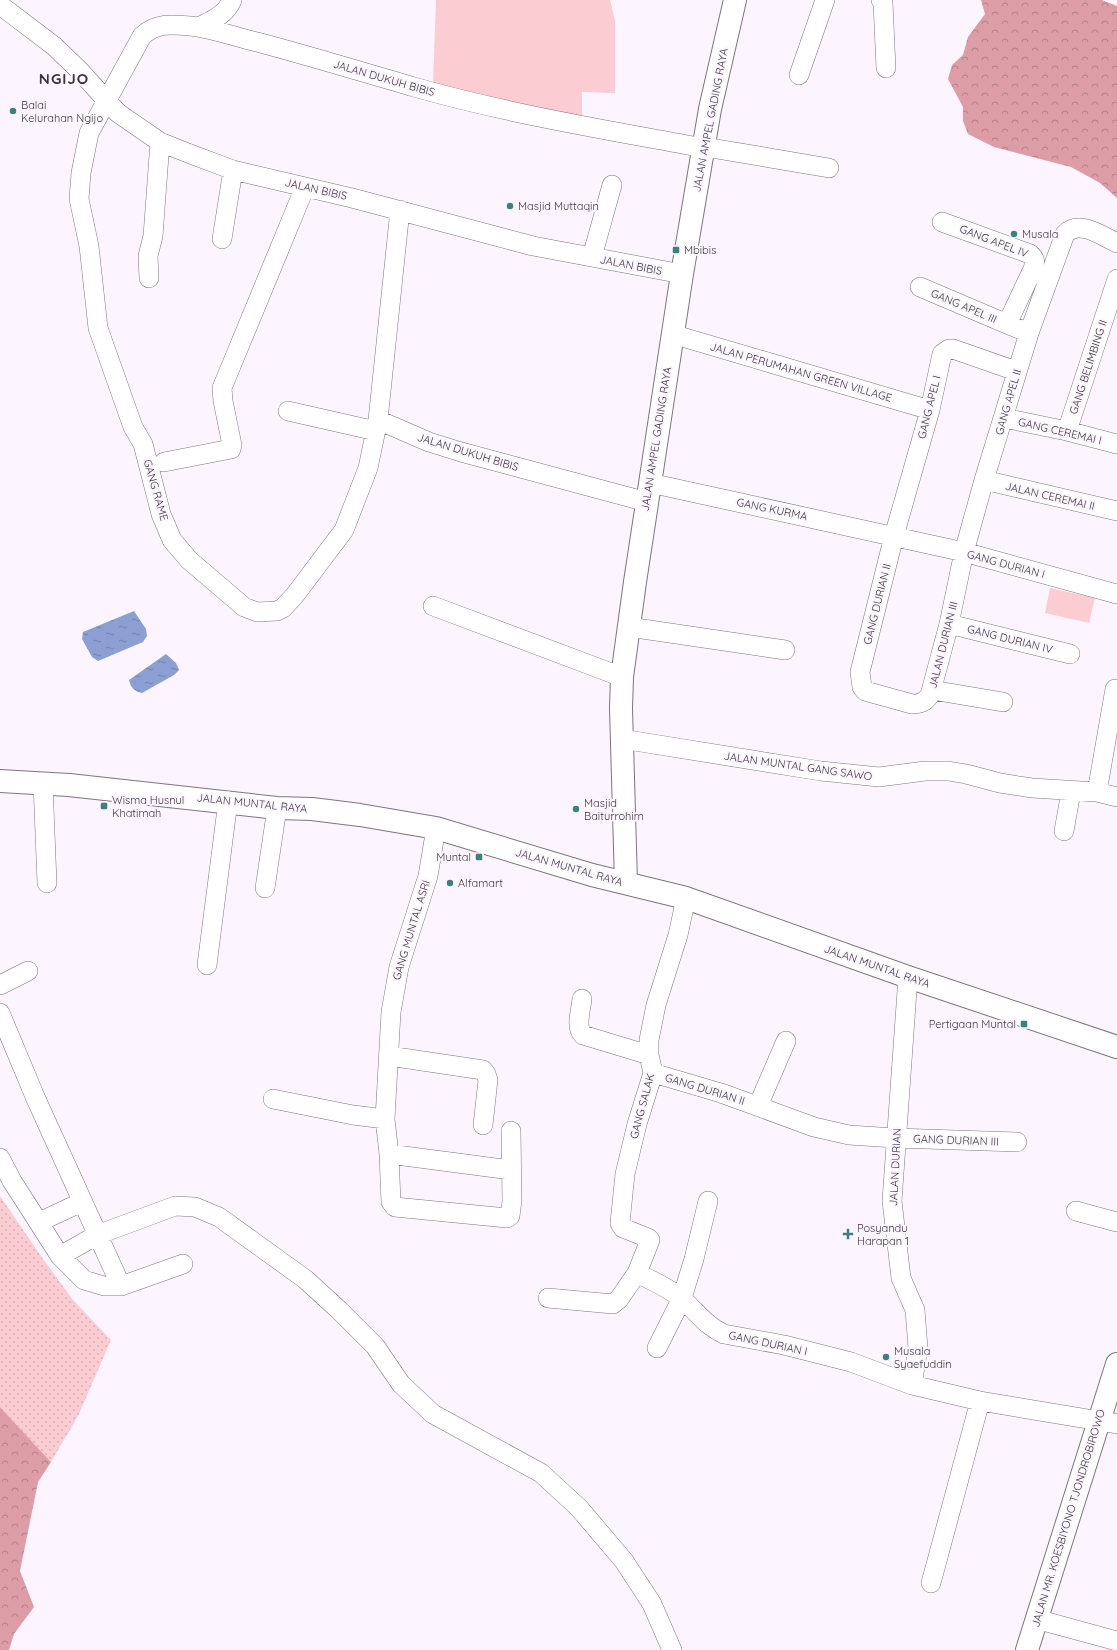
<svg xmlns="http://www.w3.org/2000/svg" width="1117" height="1650" font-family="Quicksand,sans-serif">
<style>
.grass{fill:url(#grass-dots)}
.forest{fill:url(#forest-crowns)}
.pitch{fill:#fbccd2}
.water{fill:url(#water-ripples)}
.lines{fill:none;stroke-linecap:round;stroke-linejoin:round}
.minor-casing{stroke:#7d7480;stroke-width:20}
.major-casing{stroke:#7d7480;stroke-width:24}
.minor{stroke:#fff;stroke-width:19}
.major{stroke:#fff;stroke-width:22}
.poi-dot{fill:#3a827f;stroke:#fcf5ff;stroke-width:1.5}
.labels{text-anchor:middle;stroke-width:4;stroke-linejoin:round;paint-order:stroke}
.street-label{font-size:11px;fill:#3a373b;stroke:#fcf5ff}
.poi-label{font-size:11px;fill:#3a373b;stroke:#fcf5ff;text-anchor:start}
.district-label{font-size:15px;font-weight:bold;letter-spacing:1px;fill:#3a373b;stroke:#fcf5ff}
</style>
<defs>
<pattern id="grass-dots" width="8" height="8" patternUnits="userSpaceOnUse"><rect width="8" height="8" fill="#fbccd2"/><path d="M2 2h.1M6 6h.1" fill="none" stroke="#d8b0b5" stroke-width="1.8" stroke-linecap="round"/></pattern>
<pattern id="forest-crowns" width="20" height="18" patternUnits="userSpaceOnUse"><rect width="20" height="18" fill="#dd9da7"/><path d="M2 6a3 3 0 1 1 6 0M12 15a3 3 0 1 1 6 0" fill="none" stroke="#b48189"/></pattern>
<pattern id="water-ripples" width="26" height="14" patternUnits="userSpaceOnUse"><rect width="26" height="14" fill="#8b9fd2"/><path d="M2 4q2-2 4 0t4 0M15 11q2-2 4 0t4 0" fill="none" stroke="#7382ac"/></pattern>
</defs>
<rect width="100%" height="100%" fill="#fcf5ff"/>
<path class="grass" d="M0,1196L43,1259L73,1300L111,1340L78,1416L51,1462L0,1407Z"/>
<path class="forest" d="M981,0H1102L1117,6V198L1100,183L1071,167L994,147L968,134L963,121V107L948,79L952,65L963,55L968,37L985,14Z
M0,1407L51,1462L38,1482L20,1571L34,1607L14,1634L9,1650H0Z"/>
<path class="pitch" d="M436,0H610L615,21V93L582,92V118L433,84Z
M1050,588L1095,598L1089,623L1045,613Z"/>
<path class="water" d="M134,611L146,629L147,636L143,642L98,661L92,657L82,639L83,632Z
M166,654L176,663L179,670L174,675L142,693C134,691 131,688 129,680Z"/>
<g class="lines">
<defs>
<path id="minor" d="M881,0L883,3L886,68
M0,5L54,46L80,71L118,113L160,142L193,155L233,170L352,198L533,246L682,274
M199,27C212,20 226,15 232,0
M799,75L825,0
M400,210L378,420L368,468L344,530L295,595L283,608L277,611L257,612L244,607L189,560L172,540L161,514L143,444L133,427L98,328L89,246L79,199L81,173L89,133L142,36C156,23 171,24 190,26C212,28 235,37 257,42C310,56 362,72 414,87C509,114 607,130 704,148L717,149L829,168
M942,222L1030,254C1036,259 1035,262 1033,269L1007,324L1029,333L984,480L964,552L949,624L930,695C925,702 921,704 912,704L865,691L862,687L860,672L894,536L930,410L942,354L949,349H953L1016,371
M222,239L233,170
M592,257L612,185
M149,278L148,256L153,236L160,142
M920,287L1007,324
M1029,333L1065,234C1079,219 1102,236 1117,243
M672,334L930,410
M288,411L376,431
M1004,418L1067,431L1117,444
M378,420L429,442L461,452L647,502
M1067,431L1117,279
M164,462L231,449L232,445L223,401L222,388L305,187
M984,480L1117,511
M650,483L964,552L1117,594
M433,606L622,677
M949,624L1070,654
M629,627L785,650
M932,690L1003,702
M622,739L821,771L879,777L925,771H948L966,774L1000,783L1032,788L1097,792L1117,797
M43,783L47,883
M1097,792L1115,689
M436,828L428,876L399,967L391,1012L385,1119L389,1154L391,1202L395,1207L507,1218L510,1216L512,1201L511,1131
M1064,831L1071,792
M265,888L277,808
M686,898L678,935L656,1005L649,1040V1055L653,1073L637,1124L625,1174L620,1223L623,1228L648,1238L650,1240L637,1273C652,1281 670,1288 683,1300C697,1312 706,1326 724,1334L784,1345L851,1362L912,1385
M207,965L228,801
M908,977L892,1201L901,1278L915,1310L918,1348L912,1385L980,1401L1117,1424
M0,985L28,971
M582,999C581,1010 575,1027 583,1035L649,1055
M0,1013L36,1099L121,1286
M389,1056L483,1070L486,1074L488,1080L483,1125
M653,1073L721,1093L814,1127L849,1135L895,1138L1017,1142
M273,1099L353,1115L385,1119
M758,1106L786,1041
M389,1154L511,1170
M0,1158L12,1181L60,1256L84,1280L104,1286H121L183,1264
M1076,1211L1117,1222
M39,1222L82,1202
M60,1256L97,1235L175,1206L195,1207L219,1217L305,1279L339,1310L375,1346L401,1384L433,1414L541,1473L579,1508L624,1561L652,1604L672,1650
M548,1298L613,1304L619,1299L637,1273
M657,1348L682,1298L694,1259L708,1201
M931,1583L980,1401
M1036,1619L1117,1641"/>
<path id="major" d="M0,781L69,785L277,808L312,809L360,815L436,828L592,875L686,898L908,977L1117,1047
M626,883L621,708L622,677L635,582L682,274L710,109L735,0
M1027,1650L1117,1364"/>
</defs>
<use href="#minor" class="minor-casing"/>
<use href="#major" class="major-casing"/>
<use href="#minor" class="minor"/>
<use href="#major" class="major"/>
</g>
<g class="poi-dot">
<circle cx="13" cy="111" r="4"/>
<circle cx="510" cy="206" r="4"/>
<circle cx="1014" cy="234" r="4"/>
<rect x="672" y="246" width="8" height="8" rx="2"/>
<rect x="100" y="802" width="8" height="8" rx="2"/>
<circle cx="576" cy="809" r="4"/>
<rect x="475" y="853" width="8" height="8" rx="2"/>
<circle cx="450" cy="883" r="4"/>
<rect x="1020" y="1020" width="8" height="8" rx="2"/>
<path d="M846 1228h4v4h4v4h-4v4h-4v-4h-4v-4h4z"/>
<circle cx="886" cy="1357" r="4"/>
</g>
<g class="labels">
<g class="street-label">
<text transform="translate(384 78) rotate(16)" y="4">JALAN DUKUH BIBIS</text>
<text transform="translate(710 120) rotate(-79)" y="4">JALAN AMPEL GADING RAYA</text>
<text transform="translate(316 189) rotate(13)" y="4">JALAN BIBIS</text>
<text transform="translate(994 241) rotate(21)" y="4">GANG APEL IV</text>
<text transform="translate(631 265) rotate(11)" y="4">JALAN BIBIS</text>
<text transform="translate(964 306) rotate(23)" y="4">GANG APEL III</text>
<text transform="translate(1088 367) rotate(-72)" y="4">GANG BELIMBING II</text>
<text transform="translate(801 372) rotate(16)" y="4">JALAN PERUMAHAN GREEN VILLAGE</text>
<text transform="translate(1008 402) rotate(-74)" y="4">GANG APEL II</text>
<text transform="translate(929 407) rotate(-76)" y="4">GANG APEL I</text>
<text transform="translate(1060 431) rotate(13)" y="4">GANG CEREMAI I</text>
<text transform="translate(656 439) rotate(-81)" y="4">JALAN AMPEL GADING RAYA</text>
<text transform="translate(468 452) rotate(17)" y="4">JALAN DUKUH BIBIS</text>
<text transform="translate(156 490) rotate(74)" y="4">GANG RAME</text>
<text transform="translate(1050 496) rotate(13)" y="4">JALAN CEREMAI II</text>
<text transform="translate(772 509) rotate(12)" y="4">GANG KURMA</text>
<text transform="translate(1006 564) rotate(15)" y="4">GANG DURIAN I</text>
<text transform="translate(877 604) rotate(-76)" y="4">GANG DURIAN II</text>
<text transform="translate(1010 639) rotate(14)" y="4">GANG DURIAN IV</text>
<text transform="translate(943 645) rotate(-76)" y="4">JALAN DURIAN III</text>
<text transform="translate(798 766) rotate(8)" y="4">JALAN MUNTAL GANG SAWO</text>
<text transform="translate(252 803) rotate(6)" y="4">JALAN MUNTAL RAYA</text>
<text transform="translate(569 867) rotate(16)" y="4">JALAN MUNTAL RAYA</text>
<text transform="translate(411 930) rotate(-73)" y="4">GANG MUNTAL ASRI</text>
<text transform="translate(877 966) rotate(19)" y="4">JALAN MUNTAL RAYA</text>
<text transform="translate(705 1089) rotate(17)" y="4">GANG DURIAN II</text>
<text transform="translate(642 1106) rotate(-75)" y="4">GANG SALAK</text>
<text transform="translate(956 1140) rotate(2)" y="4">GANG DURIAN III</text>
<text transform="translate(895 1167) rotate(-87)" y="4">JALAN DURIAN</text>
<text transform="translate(768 1343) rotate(12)" y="4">GANG DURIAN I</text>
<text transform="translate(1068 1518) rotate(-73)" y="4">JALAN MR. KOESBIYONO TJONDROBIROWO</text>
</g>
<g class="poi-label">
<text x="21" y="109">Balai<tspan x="21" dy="13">Kelurahan Ngijo</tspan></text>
<text x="518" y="210">Masjid Muttaqin</text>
<text x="1022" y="238">Musala</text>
<text x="684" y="254">Mbibis</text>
<text x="112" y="804">Wisma Husnul<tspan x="112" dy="13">Khatimah</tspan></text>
<text x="584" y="807">Masjid<tspan x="584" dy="13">Baiturrohim</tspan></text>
<text x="471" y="861" text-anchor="end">Muntal</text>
<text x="458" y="887">Alfamart</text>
<text x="1016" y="1028" text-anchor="end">Pertigaan Muntal</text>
<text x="857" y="1232">Posyandu<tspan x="857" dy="13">Harapan 1</tspan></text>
<text x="894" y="1355">Musala<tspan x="894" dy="13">Syaefuddin</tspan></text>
</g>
<g class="district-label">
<text x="64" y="84">NGIJO</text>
</g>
</g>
</svg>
